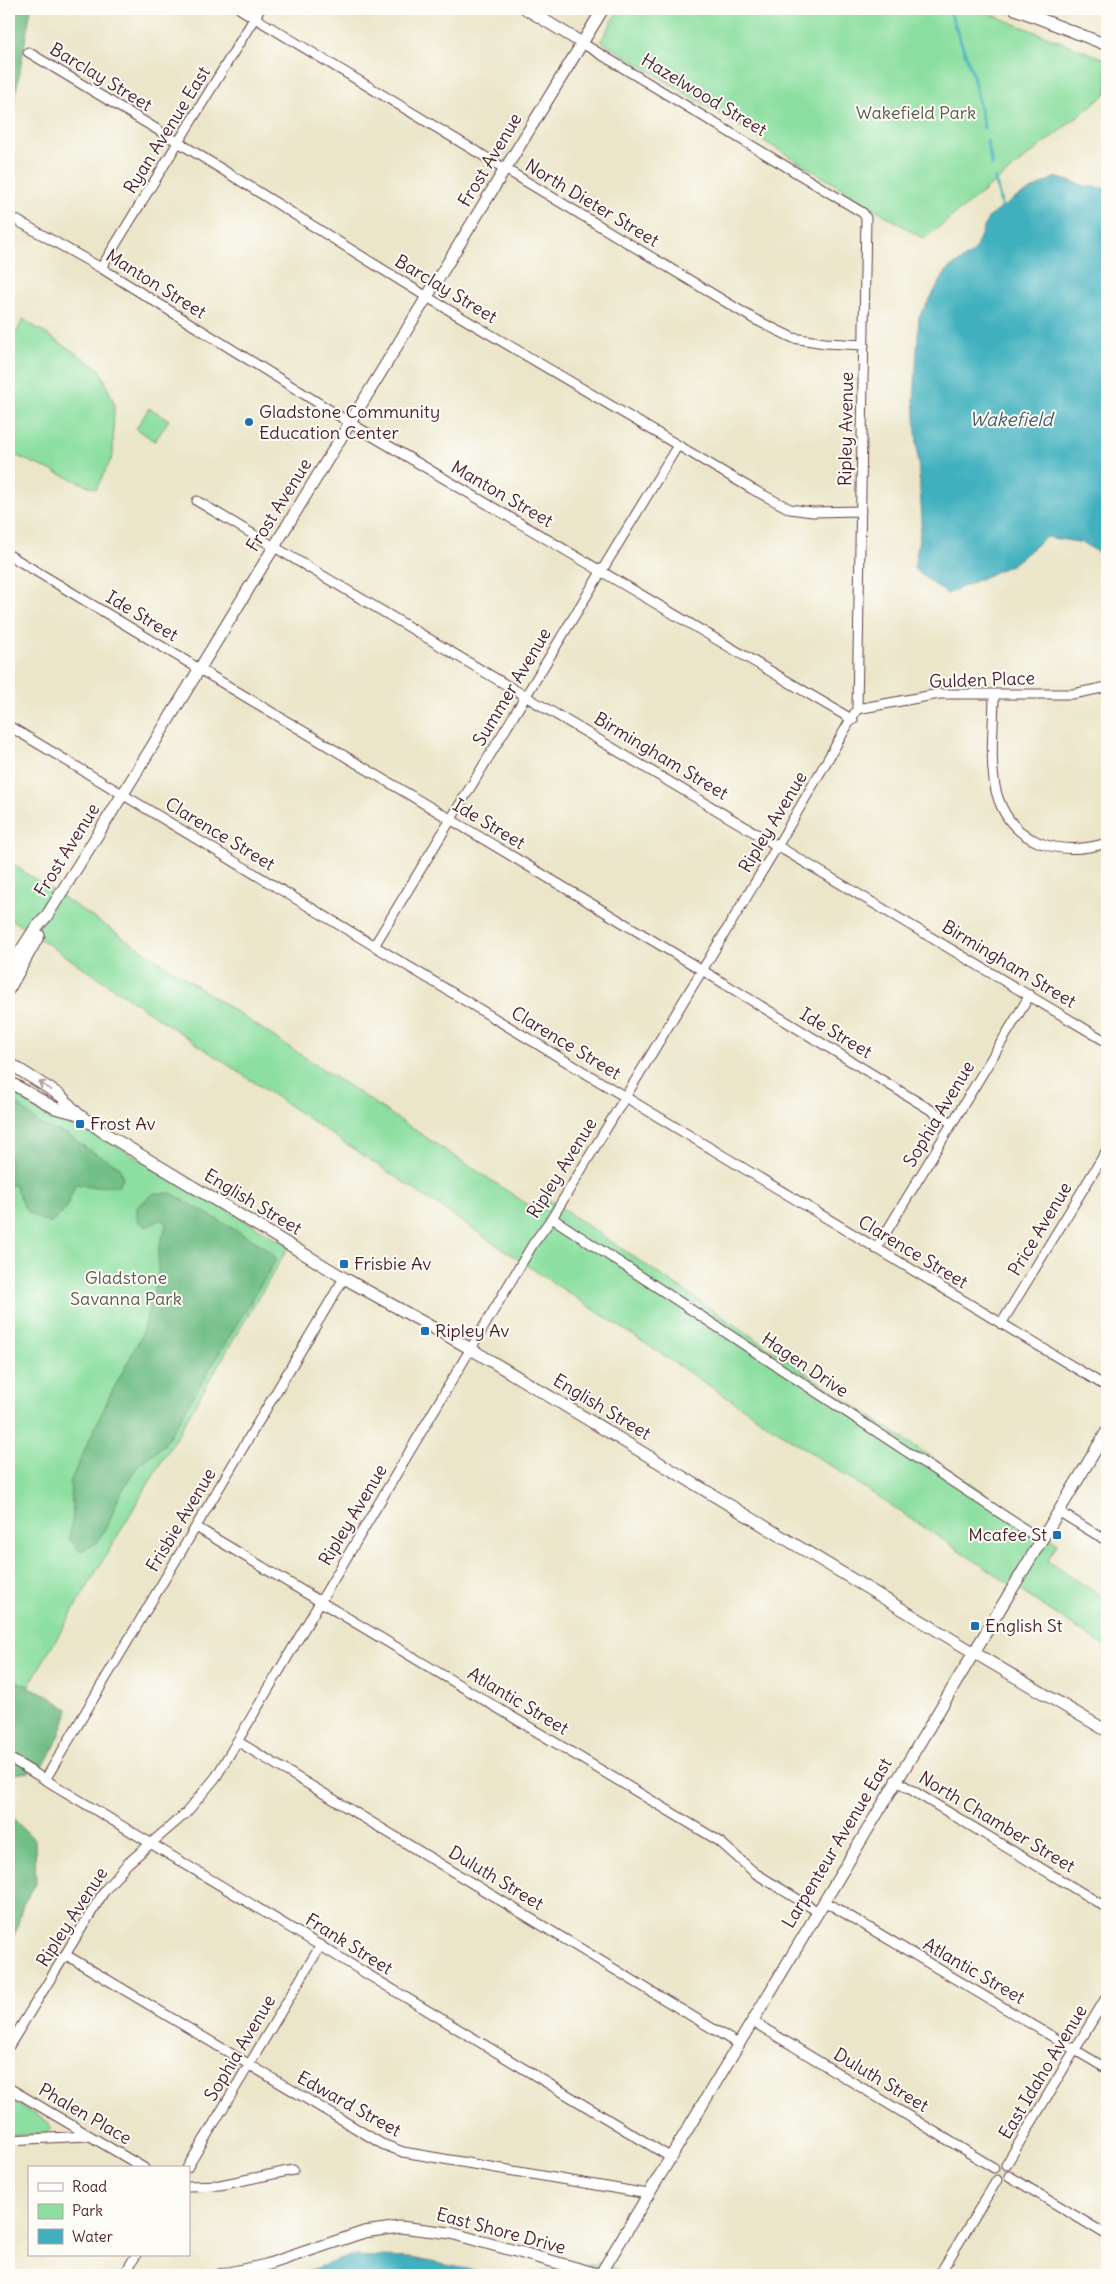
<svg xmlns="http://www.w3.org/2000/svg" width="1116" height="2284" font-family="Delius,sans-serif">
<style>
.green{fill:#8cdfa0;stroke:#6b7f66}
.forest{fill:#71be86;stroke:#5e6e58}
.water{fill:#41b0be;stroke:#466874}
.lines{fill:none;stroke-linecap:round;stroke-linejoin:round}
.stream{stroke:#41b0be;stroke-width:3}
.minor-casing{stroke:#623d43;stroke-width:11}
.tertiary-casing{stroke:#623d43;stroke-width:13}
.minor{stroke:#fff;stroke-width:9}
.tertiary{stroke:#fff;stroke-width:11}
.oneway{stroke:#ae9aa0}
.poi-dot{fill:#1f6fb2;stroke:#fdfcf7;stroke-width:2}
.labels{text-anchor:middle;stroke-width:4;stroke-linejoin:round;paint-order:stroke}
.street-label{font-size:18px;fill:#4a1f2b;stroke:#fdfcf7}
.park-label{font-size:18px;fill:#5e594e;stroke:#fdfcf7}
.poi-label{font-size:18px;fill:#4a1f2b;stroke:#fdfcf7;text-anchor:start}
.water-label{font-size:19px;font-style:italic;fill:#465966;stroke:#fdfcf7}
</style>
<rect width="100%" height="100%" fill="#fdfcf7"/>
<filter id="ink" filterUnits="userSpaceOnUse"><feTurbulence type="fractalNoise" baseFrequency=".02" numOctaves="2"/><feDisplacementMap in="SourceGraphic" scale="10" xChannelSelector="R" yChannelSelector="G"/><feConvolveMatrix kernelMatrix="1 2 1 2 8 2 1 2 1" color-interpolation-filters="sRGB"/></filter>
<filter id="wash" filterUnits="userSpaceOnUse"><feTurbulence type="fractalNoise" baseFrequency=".0096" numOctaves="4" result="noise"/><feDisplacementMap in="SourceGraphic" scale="20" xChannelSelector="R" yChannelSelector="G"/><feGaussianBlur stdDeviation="1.12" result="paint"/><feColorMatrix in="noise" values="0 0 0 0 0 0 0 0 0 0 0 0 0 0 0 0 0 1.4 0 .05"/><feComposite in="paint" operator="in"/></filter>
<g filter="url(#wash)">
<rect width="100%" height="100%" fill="#ebe6c9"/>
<path class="green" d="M619,9H977L1107,60V93L924,239L601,41Z
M23,319L100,369L114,403L113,456L96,489L9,453V348Z
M149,408L169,420L155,441L136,429Z
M9,862L536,1210L545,1197L1058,1543L1047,1561L1107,1600V1648L540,1274L9,918Z
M9,1083L289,1246L9,1719Z
M9,2099L49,2123L51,2129L47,2133L9,2136Z
M601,2263L628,2275H518Z"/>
<path class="forest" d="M9,9H31L9,130Z
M19,1105L40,1125L67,1134L89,1150L119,1166L123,1178L119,1186L91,1187L75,1184L67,1208L50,1223C25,1214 24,1210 15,1185H9V1110Z
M154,1193H171L260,1244L277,1258L164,1445L139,1464L119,1496L109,1522L97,1543L80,1551L69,1539L73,1514L70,1482L109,1397L141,1337L158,1276V1251L167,1223L160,1220L146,1227L137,1220V1207Z
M14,1680L47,1695L68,1709C64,1725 51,1764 35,1770C28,1773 19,1773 12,1774L9,1773V1689Z
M9,1814L35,1840L36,1884L23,1904L16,1931L9,1947Z"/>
<path class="water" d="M1055,177L1089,187L1107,188V559L1084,543L1046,537L1013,564L947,594L914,569L922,520L914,400L919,317L947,270L974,252L988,218L1014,199Z
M350,2256L411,2258L497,2275H297Z"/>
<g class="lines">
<path class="stream" d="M949,9L973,75L984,128
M987,141L992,165
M995,178L1002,208"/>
</g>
</g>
<g filter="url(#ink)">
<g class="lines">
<defs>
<path id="minor" d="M240,9L754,319L793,338L825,343L864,345
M28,52L178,142L427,297L752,489L790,509L812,512L861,511
M9,216L101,268L357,427L853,720
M101,268L260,9
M197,501L1107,1042
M9,555L702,970L952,1123
M994,694C994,725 989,761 996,791C1010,845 1060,857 1107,843
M857,709L939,694H1073L1107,687
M9,726L1107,1387
M374,946L678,445
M552,1218L1041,1540
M876,1249L1030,995
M1001,1324L1107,1150
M1058,1511L1107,1541
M196,1527L719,1841L755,1873L817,1911
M237,1741L738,2044
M11,1759L670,2157
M45,1780L344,1278
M895,1780L1107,1908
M824,1901L1107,2069
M66,1955L382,2144L403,2152L648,2194
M752,2021L994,2168
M9,2046L105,1890L127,1864L186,1813L216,1777L533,1244L552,1218L778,845L857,709L866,218L863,213L582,43
M9,2088L144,2168
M9,2140L88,2136
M1006,2165L1107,1996
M187,2168L321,1945
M1009,2176L1107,2235
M189,2186L220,2185L293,2170
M124,2275L136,2255
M939,2275L997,2180"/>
<path id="tertiary" d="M526,9L582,43
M1015,9L1107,45
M9,969L34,930L46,917L123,794L603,9
M9,989L39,935
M9,1063L61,1096L78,1114L106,1134L344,1278L471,1349L973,1652L1107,1731
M9,1082L55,1108L78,1114
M219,2275L266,2265L364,2232L400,2227L451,2233L601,2275
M600,2275L1107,1431"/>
</defs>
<use href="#minor" class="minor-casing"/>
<use href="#tertiary" class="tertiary-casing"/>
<use href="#minor" class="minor"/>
<use href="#tertiary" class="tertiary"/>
</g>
<defs><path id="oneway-shaft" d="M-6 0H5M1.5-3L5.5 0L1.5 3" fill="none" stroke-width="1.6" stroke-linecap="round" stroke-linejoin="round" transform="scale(1.25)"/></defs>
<use class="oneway" href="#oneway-shaft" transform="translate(45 1086) rotate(-148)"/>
</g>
<g class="poi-dot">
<circle cx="249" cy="422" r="5"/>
<rect x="75" y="1119" width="10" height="10" rx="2.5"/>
<rect x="339" y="1259" width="10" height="10" rx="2.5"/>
<rect x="420" y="1326" width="10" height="10" rx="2.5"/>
<rect x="1052" y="1530" width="10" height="10" rx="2.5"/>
<rect x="970" y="1621" width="10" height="10" rx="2.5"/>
</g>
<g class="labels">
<g class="street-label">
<text transform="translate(101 77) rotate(31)" y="6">Barclay Street</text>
<text transform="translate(704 95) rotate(31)" y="6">Hazelwood Street</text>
<text transform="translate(167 130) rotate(-58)" y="6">Ryan Avenue East</text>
<text transform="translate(490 160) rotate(-59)" y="6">Frost Avenue</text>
<text transform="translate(592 203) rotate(31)" y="6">North Dieter Street</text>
<text transform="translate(156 284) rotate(32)" y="6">Manton Street</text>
<text transform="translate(446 289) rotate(31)" y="6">Barclay Street</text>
<text transform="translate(846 429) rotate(-89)" y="6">Ripley Avenue</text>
<text transform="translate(502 494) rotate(30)" y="6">Manton Street</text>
<text transform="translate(279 505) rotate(-58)" y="6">Frost Avenue</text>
<text transform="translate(142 616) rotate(31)" y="6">Ide Street</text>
<text transform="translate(982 680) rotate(-2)" y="6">Gulden Place</text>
<text transform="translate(512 687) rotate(-59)" y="6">Summer Avenue</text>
<text transform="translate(661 756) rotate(31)" y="6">Birmingham Street</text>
<text transform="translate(773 822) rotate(-59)" y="6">Ripley Avenue</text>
<text transform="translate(489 824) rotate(31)" y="6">Ide Street</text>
<text transform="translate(220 834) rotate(31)" y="6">Clarence Street</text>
<text transform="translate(67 850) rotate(-58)" y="6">Frost Avenue</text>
<text transform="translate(1009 964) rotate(31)" y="6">Birmingham Street</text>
<text transform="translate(836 1033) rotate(31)" y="6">Ide Street</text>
<text transform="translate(566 1043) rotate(31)" y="6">Clarence Street</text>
<text transform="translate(939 1114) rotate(-59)" y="6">Sophia Avenue</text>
<text transform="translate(562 1168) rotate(-58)" y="6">Ripley Avenue</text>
<text transform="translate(253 1202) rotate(31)" y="6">English Street</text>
<text transform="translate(1040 1229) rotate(-59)" y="6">Price Avenue</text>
<text transform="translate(913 1252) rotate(31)" y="6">Clarence Street</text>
<text transform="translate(805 1365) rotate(34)" y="6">Hagen Drive</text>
<text transform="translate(602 1407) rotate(31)" y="6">English Street</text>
<text transform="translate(353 1515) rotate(-59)" y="6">Ripley Avenue</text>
<text transform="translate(181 1520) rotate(-59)" y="6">Frisbie Avenue</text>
<text transform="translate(518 1701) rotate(31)" y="6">Atlantic Street</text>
<text transform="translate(997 1822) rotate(31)" y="6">North Chamber Street</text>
<text transform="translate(837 1843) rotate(-59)" y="6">Larpenteur Avenue East</text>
<text transform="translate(496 1878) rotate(31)" y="6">Duluth Street</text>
<text transform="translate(72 1917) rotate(-57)" y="6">Ripley Avenue</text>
<text transform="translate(349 1944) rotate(32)" y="6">Frank Street</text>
<text transform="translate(974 1971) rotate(30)" y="6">Atlantic Street</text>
<text transform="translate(240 2048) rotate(-59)" y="6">Sophia Avenue</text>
<text transform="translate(1043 2072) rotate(-59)" y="6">East Idaho Avenue</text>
<text transform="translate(881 2080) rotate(31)" y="6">Duluth Street</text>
<text transform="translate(349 2104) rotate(29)" y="6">Edward Street</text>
<text transform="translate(85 2114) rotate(30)" y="6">Phalen Place</text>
<text transform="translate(501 2231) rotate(15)" y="6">East Shore Drive</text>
</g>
<g class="park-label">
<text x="916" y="119">Wakefield Park</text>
<text x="126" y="1284">Gladstone<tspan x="126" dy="21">Savanna Park</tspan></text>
</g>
<g class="poi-label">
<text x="259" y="418">Gladstone Community<tspan x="259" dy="21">Education Center</tspan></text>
<text x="90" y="1130">Frost Av</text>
<text x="354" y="1270">Frisbie Av</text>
<text x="435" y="1337">Ripley Av</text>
<text x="1047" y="1541" text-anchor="end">Mcafee St</text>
<text x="985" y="1632">English St</text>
</g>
<g class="water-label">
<text x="1011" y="426">Wakefield</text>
</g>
</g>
<rect width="1116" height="2284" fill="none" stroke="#fdfcf7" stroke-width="30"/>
<rect x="28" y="2166" width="162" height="90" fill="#fdfcf7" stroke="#b5a4a5"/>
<rect x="38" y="2183" width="25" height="8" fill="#ffffff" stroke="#b5a4a5"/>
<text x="72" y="2192" font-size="15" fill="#4a1f2b">Road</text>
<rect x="38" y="2204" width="25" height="15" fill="#8cdfa0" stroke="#b5a4a5"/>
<text x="72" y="2216" font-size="15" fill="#4a1f2b">Park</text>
<rect x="38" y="2229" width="25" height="15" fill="#41b0be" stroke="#b5a4a5"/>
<text x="72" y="2242" font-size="15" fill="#4a1f2b">Water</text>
</svg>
